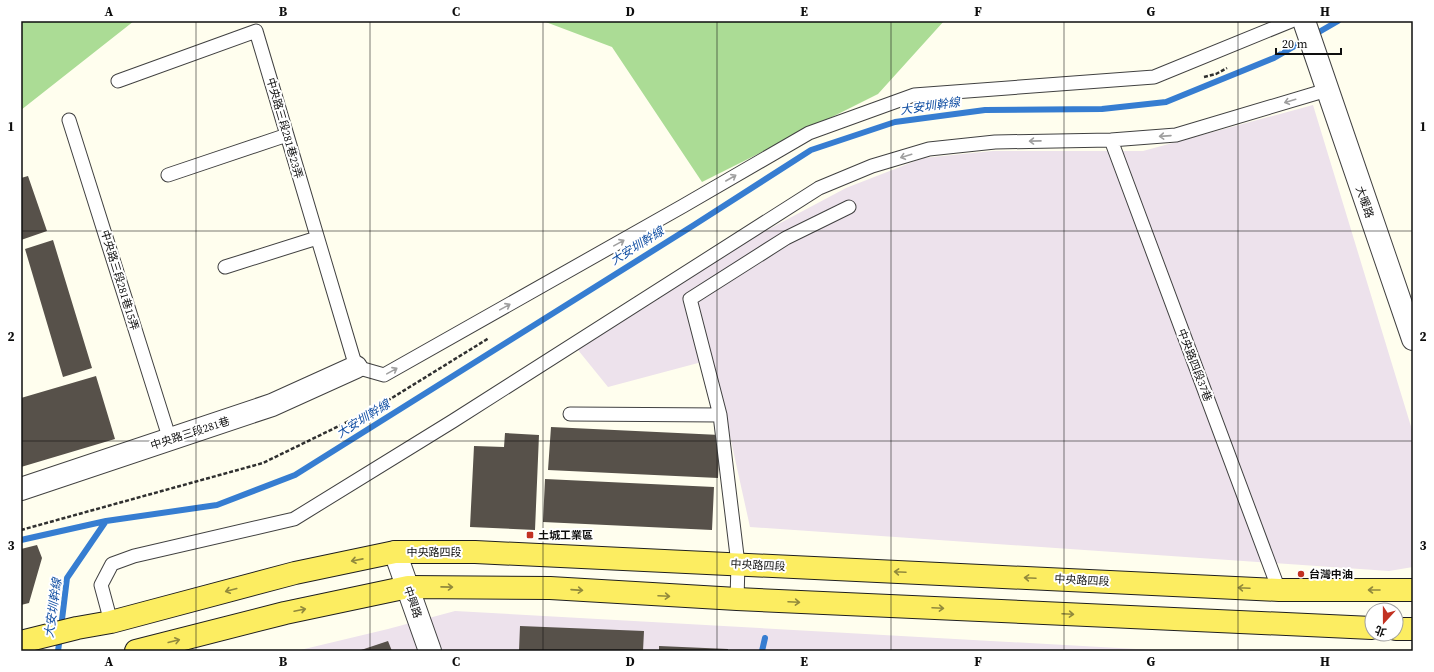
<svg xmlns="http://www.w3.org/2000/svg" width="1434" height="672" font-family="'Source Serif 4','Noto Sans TC',serif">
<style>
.industrial{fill:#ede2ec}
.forest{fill:#abdc95}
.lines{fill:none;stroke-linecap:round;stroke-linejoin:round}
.stream{stroke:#367dd1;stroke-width:6}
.building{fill:#57514a}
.service-casing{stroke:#414141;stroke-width:15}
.minor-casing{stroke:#414141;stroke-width:24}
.primary-casing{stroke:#1f1f1f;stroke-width:24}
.path{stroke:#303030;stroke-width:2.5;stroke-dasharray:4 2;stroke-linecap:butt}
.service{stroke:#fff;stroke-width:13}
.minor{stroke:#fff;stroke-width:22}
.primary{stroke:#fced61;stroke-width:22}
.oneway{stroke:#9f9f9f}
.oneway2{stroke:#91893c}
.grid{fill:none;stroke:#0e0e0e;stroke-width:1;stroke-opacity:0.55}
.poi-dot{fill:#c23121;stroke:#fff;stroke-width:1.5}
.labels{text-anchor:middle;stroke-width:4;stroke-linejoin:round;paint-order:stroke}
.street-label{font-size:11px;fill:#0e0e0e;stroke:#fff}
.poi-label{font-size:11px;font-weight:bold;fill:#0e0e0e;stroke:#fff;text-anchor:start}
.water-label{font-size:12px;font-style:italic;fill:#1350a3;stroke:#fff}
.neatline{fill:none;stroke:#0e0e0e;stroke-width:1.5}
.grid-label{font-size:13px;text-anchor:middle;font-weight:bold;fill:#0e0e0e}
</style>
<rect width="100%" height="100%" fill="#fffeee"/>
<path class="industrial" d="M1313,105L1413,433V567L1389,571L750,527L713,359L608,387L578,350L754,237L846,188L923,158L993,151H1143Z
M455,611L1172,651H296L388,629Z"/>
<path class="forest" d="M21,21H134L21,110Z
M543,21H944L878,94L702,182L612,47Z"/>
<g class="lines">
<path class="stream" d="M21,540L106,521
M61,628L67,578L106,521L217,505L295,475L694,225L811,150L895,122L985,110L1102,109L1166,102L1274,58L1338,21
M58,651L60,637
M762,651L765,638"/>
</g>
<path class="building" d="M28,176L47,231L21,240V178Z
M53,240L92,368L63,377L25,249Z
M96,376L115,439L21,467V398Z
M551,427L720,435L718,478L548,470Z
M505,433L539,435L535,530L470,527L474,446L504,447Z
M545,479L714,487L712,530L543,522Z
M37,545L42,558L29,603L21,605V549Z
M520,626L644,631L643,651H519Z
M388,641L392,651H358Z
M659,646L728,649V651H659Z"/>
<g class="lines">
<defs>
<path id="service" d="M118,81L256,31L356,367L384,375L683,206L809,133L914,95L1154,77L1291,21
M69,120L170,440
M1111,140L1279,590
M168,175L287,135
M225,267L317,238
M570,414L720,415
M737,599L738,564L720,415L690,299L786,238L849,207
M111,622L101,585L112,564L134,556L294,519L453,421L819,188L872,166L929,149L995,142L1111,140L1176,135L1327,90"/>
<path id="minor" d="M1304,21L1413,339
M21,489L272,405L356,367
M395,552L430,651"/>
<path id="primary" d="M1396,629H1413
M21,642L77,628L111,622L295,573L395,552H475L1279,590H1413
M136,651L285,613L408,587L550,588L737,599L1372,628"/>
</defs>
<use href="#service" class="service-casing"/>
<use href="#minor" class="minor-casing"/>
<use href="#primary" class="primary-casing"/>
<path class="path" d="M1204,77L1216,74L1227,68
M21,530L263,463L374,409L489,338"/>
<use href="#service" class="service"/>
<use href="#minor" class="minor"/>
<use href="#primary" class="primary"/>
</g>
<defs><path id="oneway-shaft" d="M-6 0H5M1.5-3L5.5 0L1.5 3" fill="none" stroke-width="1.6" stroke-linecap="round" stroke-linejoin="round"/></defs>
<g class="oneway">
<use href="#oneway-shaft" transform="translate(1290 101) rotate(163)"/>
<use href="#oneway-shaft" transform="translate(1165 136) rotate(176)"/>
<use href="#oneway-shaft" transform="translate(1035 141) rotate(179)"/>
<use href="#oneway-shaft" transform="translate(906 156) rotate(163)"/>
<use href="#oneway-shaft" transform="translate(731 178) rotate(-30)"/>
<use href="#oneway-shaft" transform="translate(619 243) rotate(-29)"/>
<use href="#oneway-shaft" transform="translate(505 307) rotate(-29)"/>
<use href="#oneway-shaft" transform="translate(392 371) rotate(-29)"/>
</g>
<g class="oneway2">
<use href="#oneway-shaft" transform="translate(357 560) rotate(169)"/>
<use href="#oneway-shaft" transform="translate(900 572) rotate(-177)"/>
<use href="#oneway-shaft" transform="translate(1030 578) rotate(-177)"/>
<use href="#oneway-shaft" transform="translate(447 587) rotate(1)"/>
<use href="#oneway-shaft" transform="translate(1244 588) rotate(-177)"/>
<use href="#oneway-shaft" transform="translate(231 590) rotate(165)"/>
<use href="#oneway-shaft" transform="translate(577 590) rotate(4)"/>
<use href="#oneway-shaft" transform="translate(1374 590) rotate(-180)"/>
<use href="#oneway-shaft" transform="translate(664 596) rotate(3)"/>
<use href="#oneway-shaft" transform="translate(794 602) rotate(3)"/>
<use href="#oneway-shaft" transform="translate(938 608) rotate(3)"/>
<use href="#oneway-shaft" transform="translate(300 610) rotate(-12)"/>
<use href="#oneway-shaft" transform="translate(1068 614) rotate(3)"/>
<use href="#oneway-shaft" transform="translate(174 641) rotate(-14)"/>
</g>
<path class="grid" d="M196,21V651M370,21V651M543,21V651M717,21V651M891,21V651M1064,21V651M1238,21V651M21,231H1413M21,441H1413"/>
<g class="poi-dot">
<rect x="526" y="531" width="8" height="8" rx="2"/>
<circle cx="1301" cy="574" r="4"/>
</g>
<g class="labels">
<g class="street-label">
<text transform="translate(285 128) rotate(74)" y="4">中央路三段281巷23弄</text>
<text transform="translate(1365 202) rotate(71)" y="4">大暖路</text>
<text transform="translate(120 280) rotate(73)" y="4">中央路三段281巷15弄</text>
<text transform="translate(1195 365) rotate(69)" y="4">中央路四段37巷</text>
<text transform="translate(190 433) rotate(-18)" y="4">中央路三段281巷</text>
<text x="434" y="556">中央路四段</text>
<text transform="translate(758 565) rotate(3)" y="4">中央路四段</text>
<text transform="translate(1082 580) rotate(3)" y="4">中央路四段</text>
<text transform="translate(413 602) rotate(71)" y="4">中興路</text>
</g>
<g class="poi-label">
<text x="538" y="539">土城工業區</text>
<text x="1309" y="578">台灣中油</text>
</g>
<g class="water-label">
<text transform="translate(930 106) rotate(-8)" y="4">大安圳幹線</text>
<text transform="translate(637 246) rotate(-32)" y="4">大安圳幹線</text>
<text transform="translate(363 419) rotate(-32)" y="4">大安圳幹線</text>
<text transform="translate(53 608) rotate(-82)" y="4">大安圳幹線</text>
</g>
</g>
<rect width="1434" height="672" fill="none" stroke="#ffffff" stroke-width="44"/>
<g transform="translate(1384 622) rotate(201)"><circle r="19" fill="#ffffff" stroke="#9f9f9f"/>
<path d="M0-3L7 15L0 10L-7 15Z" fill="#c23121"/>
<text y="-6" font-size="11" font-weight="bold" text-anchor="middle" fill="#0e0e0e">北</text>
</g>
<path d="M1276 48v6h65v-6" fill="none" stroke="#0e0e0e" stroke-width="2"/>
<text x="1282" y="48" font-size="12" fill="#0e0e0e" stroke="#ffffff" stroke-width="3" paint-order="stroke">20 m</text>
<rect x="22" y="22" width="1390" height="628" class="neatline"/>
<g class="grid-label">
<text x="109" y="16">A</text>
<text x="283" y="16">B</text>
<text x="456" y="16">C</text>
<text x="630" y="16">D</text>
<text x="804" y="16">E</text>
<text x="978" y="16">F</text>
<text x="1151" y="16">G</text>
<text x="1325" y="16">H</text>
<text x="11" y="131">1</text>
<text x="1423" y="131">1</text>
<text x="11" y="341">2</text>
<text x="1423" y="341">2</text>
<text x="11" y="550">3</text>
<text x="1423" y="550">3</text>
<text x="109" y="666">A</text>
<text x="283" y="666">B</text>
<text x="456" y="666">C</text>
<text x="630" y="666">D</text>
<text x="804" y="666">E</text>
<text x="978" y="666">F</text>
<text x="1151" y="666">G</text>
<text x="1325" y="666">H</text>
</g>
</svg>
